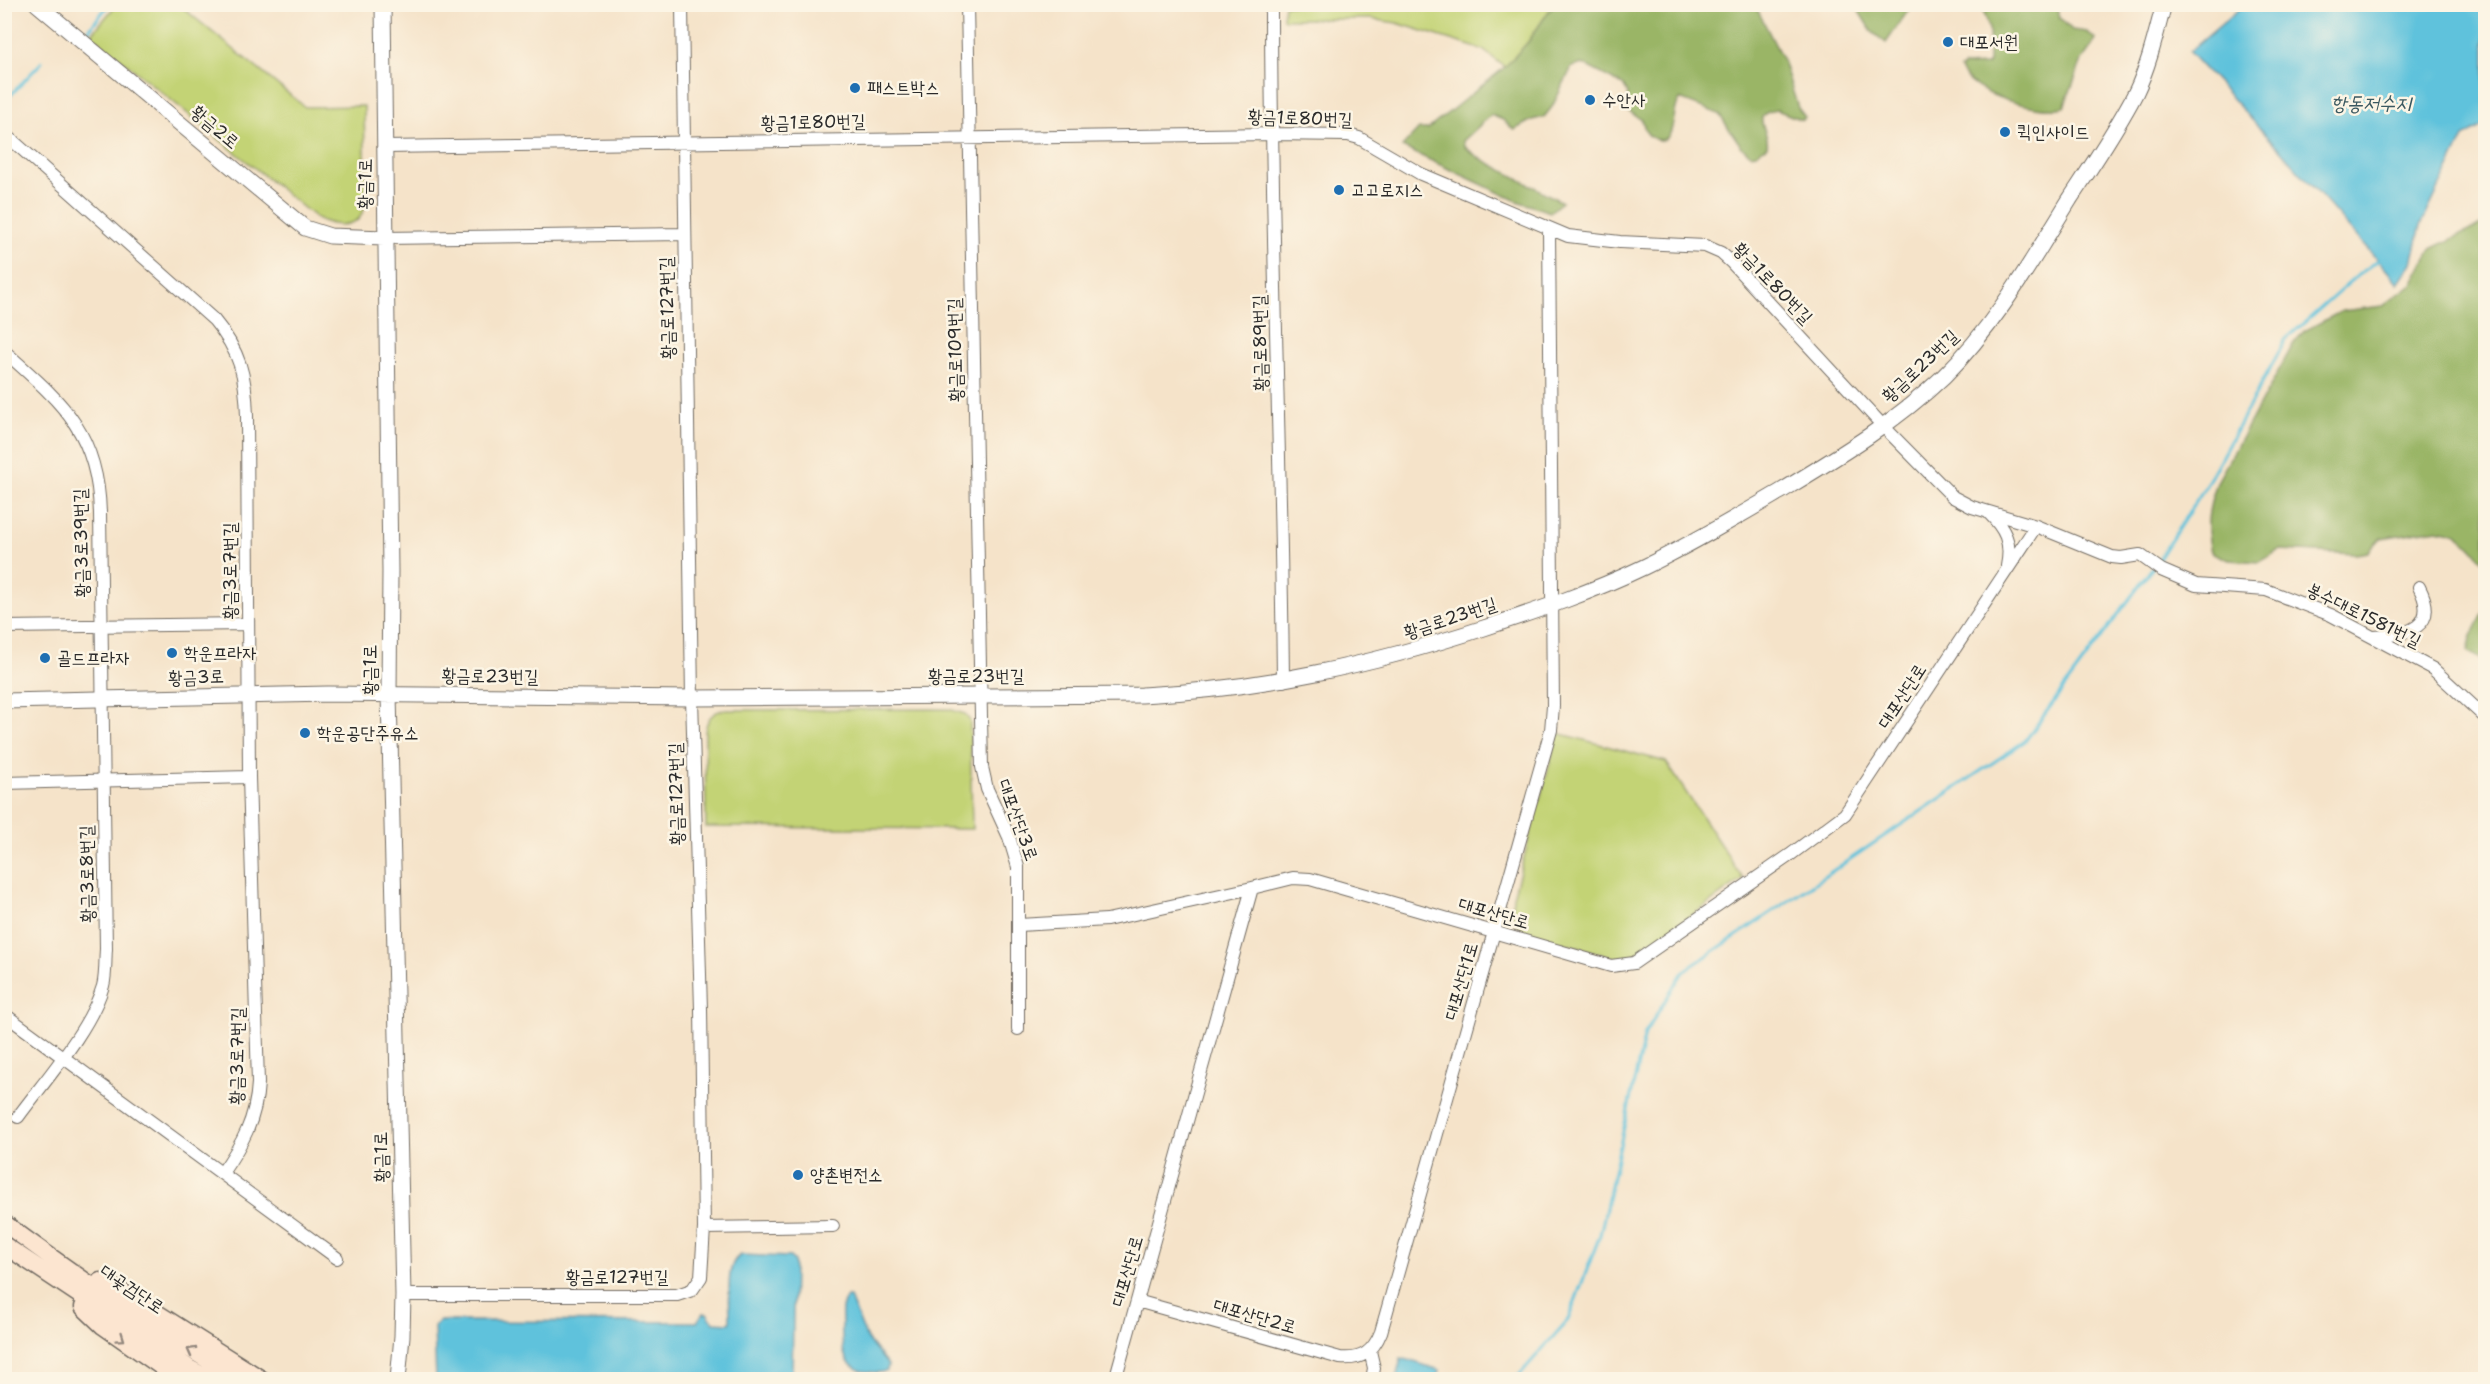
<svg xmlns="http://www.w3.org/2000/svg" width="2490" height="1384" font-family="'Shantell Sans','Poor Story',sans-serif">
<style>
.green{fill:#c3d375;stroke:#777f50;stroke-width:1.5}
.forest{fill:#9ab566;stroke:#627048;stroke-width:1.5}
.water{fill:#5ec2dc;stroke:#447684;stroke-width:1.5}
.lines{fill:none;stroke-linecap:round;stroke-linejoin:round}
.stream{stroke:#5ec2dc;stroke-width:3}
.minor-casing{stroke:#726b62;stroke-width:14}
.tertiary-casing{stroke:#726b62;stroke-width:17}
.secondary-casing{stroke:#726b62;stroke-width:19}
.minor{stroke:#fff;stroke-width:12}
.tertiary{stroke:#fff;stroke-width:15}
.secondary{stroke:#fce5d0;stroke-width:16}
.oneway{stroke:#94887e}
.poi-dot{fill:#1f6fb2;stroke:#fcf5e5;stroke-width:2}
.labels{text-anchor:middle;stroke-width:5;stroke-linejoin:round;paint-order:stroke}
.poi-label{font-size:18px;fill:#2b2b2b;stroke:#fcf5e5;text-anchor:start}
.street-label{font-size:18px;fill:#2b2b2b;stroke:#fcf5e5}
.water-label{font-size:20px;font-style:italic;fill:#3a5860;stroke:#fcf5e5}
</style>
<rect width="100%" height="100%" fill="#fcf5e5"/>
<filter id="ink" filterUnits="userSpaceOnUse"><feTurbulence type="fractalNoise" baseFrequency=".0167" numOctaves="2"/><feDisplacementMap in="SourceGraphic" scale="12" xChannelSelector="R" yChannelSelector="G"/><feConvolveMatrix kernelMatrix="1 2 1 2 8 2 1 2 1" color-interpolation-filters="sRGB"/></filter>
<filter id="wash" filterUnits="userSpaceOnUse"><feTurbulence type="fractalNoise" baseFrequency=".008" numOctaves="4" result="noise"/><feDisplacementMap in="SourceGraphic" scale="24" xChannelSelector="R" yChannelSelector="G"/><feGaussianBlur stdDeviation="1.35" result="paint"/><feColorMatrix in="noise" values="0 0 0 0 0 0 0 0 0 0 0 0 0 0 0 0 0 1.4 0 .05"/><feComposite in="paint" operator="in"/></filter>
<g filter="url(#wash)">
<rect width="100%" height="100%" fill="#f5e3c9"/>
<path class="green" d="M116,5H179L305,107L364,106L366,205L359,219C345,228 329,225 315,217L91,35Z
M1284,5H1553L1528,42L1505,67L1483,50L1397,23L1370,19H1283Z
M948,709L965,714L970,721L972,829L706,827L705,732C707,719 711,713 723,710Z
M1558,733L1666,762L1743,879L1633,957L1615,958L1532,934C1513,927 1511,917 1513,897Z"/>
<path class="forest" d="M1553,5H1755L1783,60L1798,108L1805,117L1802,120L1777,110C1747,114 1771,131 1767,146L1756,153L1750,154L1741,146L1719,114L1680,99C1671,107 1678,147 1655,139C1645,135 1645,129 1642,120L1628,111L1626,106L1628,94L1623,85L1583,64L1572,67L1552,107L1544,117L1532,120L1514,130L1503,120L1491,115L1463,141L1464,146L1478,157L1562,202L1550,212L1517,201L1402,147L1419,129H1428L1505,67L1528,42Z
M1855,5H1912L1886,43L1871,31Z
M1978,5H2056L2059,17L2072,30L2087,32L2096,40L2082,60L2064,107C2038,113 1972,96 1960,69L1964,66L1987,65L1989,62C1989,40 1993,22 1978,5Z
M2485,223V562L2457,533L2437,529L2381,538L2368,552L2356,554L2279,550L2260,562L2229,560L2211,552C2205,525 2208,508 2217,482L2294,343L2304,331L2342,311L2383,306L2413,283L2431,249Z
M2485,610V663L2468,651L2471,638Z"/>
<path class="water" d="M2244,5H2485V124L2464,137L2421,225L2412,263L2398,283L2281,151L2189,52Z
M741,1255L790,1257L794,1261L792,1379H436L434,1326L440,1321L697,1322L703,1313H707L713,1322L730,1323C731,1305 723,1263 741,1255Z
M847,1297H850L852,1303L867,1339L888,1365L887,1370C879,1374 872,1372 863,1371C840,1365 842,1344 842,1324C842,1314 840,1306 847,1297Z
M1401,1358L1440,1370L1437,1379H1396Z"/>
<g class="lines">
<path class="stream" d="M88,31L109,4
M4,102L42,62
M2157,562L2205,487L2286,339L2358,275L2379,260
M1515,1380L1568,1320L1600,1235L1645,1033L1683,972L2025,741L2153,567"/>
</g>
</g>
<g filter="url(#ink)">
<g class="lines">
<defs>
<path id="minor" d="M967,4L982,767L987,789L1009,837L1018,867V1029
M1271,4C1271,230 1281,455 1283,681
M4,133L214,320C240,351 246,376 247,416L249,777L258,1083C256,1120 242,1144 222,1173
M385,147L1271,134L1348,135L1359,138L1421,174L1568,236L1620,242L1705,246L1721,253L1731,262L1883,426L1953,497L1972,507L2036,526L2112,557L2121,558L2140,555L2161,570L2196,585L2266,590L2331,615L2433,669L2486,718
M384,238L684,234
M4,351C61,402 98,431 100,513L106,949C105,961 106,975 103,986C90,1030 45,1080 18,1117
M1988,512C2005,529 2012,542 2007,566
M4,627L248,624
M2374,637C2408,635 2440,627 2419,587
M4,783L249,777
M1019,925L1107,920L1252,888
M4,1014L337,1258
M704,1228L833,1226
M403,1295H677L692,1290L701,1277L704,1228L701,1009L692,698L682,4
M1137,1301L1340,1358C1362,1360 1373,1352 1381,1332L1551,730L1553,706L1549,229
M1370,1351L1374,1368L1372,1380
M1115,1380L1252,888L1293,878L1310,879L1611,966L1634,963L1790,855L1845,814L2036,526"/>
<path id="tertiary" d="M37,4L305,228L330,236L384,238
M383,4L390,571L389,694L403,1295L402,1336L398,1380
M4,701L328,694L692,698L1142,695C1261,689 1371,665 1484,628C1539,610 1592,592 1644,567C1692,544 1737,517 1783,490C1839,456 1896,422 1944,376C1996,325 2032,260 2070,199C2093,164 2117,129 2136,92C2149,65 2156,34 2164,4"/>
<path id="secondary" d="M4,1223C81,1280 159,1333 242,1380
M4,1245L189,1368L211,1380
M100,1281L132,1297L263,1380
M83,1307L103,1326L180,1380"/>
</defs>
<use href="#minor" class="minor-casing"/>
<use href="#tertiary" class="tertiary-casing"/>
<use href="#secondary" class="secondary-casing"/>
<use href="#minor" class="minor"/>
<use href="#tertiary" class="tertiary"/>
<use href="#secondary" class="secondary"/>
</g>
<defs><path id="oneway-chevron" d="M-2-3.5L2.5 0L-2 3.5" fill="none" stroke-width="1.6" stroke-linecap="round" stroke-linejoin="round" transform="scale(1.5)"/></defs>
<g class="oneway">
<use href="#oneway-chevron" transform="translate(121 1338) rotate(35)"/>
<use href="#oneway-chevron" transform="translate(191 1351) rotate(-151)"/>
</g>
</g>
<g class="poi-dot">
<circle cx="1948" cy="42" r="6"/>
<circle cx="855" cy="88" r="6"/>
<circle cx="1590" cy="100" r="6"/>
<circle cx="2005" cy="132" r="6"/>
<circle cx="1339" cy="190" r="6"/>
<circle cx="172" cy="653" r="6"/>
<circle cx="45" cy="658" r="6"/>
<circle cx="305" cy="733" r="6"/>
<circle cx="798" cy="1175" r="6"/>
</g>
<g class="labels">
<g class="poi-label">
<text x="1960" y="48">대포서원</text>
<text x="867" y="94">패스트박스</text>
<text x="1602" y="106">수안사</text>
<text x="2017" y="138">퀵인사이드</text>
<text x="1351" y="196">고고로지스</text>
<text x="184" y="659">학운프라자</text>
<text x="57" y="664">골드프라자</text>
<text x="317" y="739">학운공단주유소</text>
<text x="810" y="1181">양촌변전소</text>
</g>
<g class="street-label">
<text transform="translate(1300 118) rotate(2)" y="6">황금1로80번길</text>
<text transform="translate(813 122) rotate(-1)" y="6">황금1로80번길</text>
<text transform="translate(215 127) rotate(40)" y="6">황금2로</text>
<text transform="translate(365 184) rotate(-89)" y="6">황금1로</text>
<text transform="translate(1773 283) rotate(46)" y="6">황금1로80번길</text>
<text transform="translate(667 308) rotate(-91)" y="6">황금로127번길</text>
<text transform="translate(1260 343) rotate(-91)" y="6">황금로89번길</text>
<text transform="translate(955 350) rotate(-91)" y="6">황금로109번길</text>
<text transform="translate(1920 366) rotate(-43)" y="6">황금로23번길</text>
<text transform="translate(81 543) rotate(-91)" y="6">황금3로39번길</text>
<text transform="translate(230 571) rotate(-90)" y="6">황금3로7번길</text>
<text transform="translate(2364 615) rotate(26)" y="6">봉수대로1581번길</text>
<text transform="translate(1450 618) rotate(-18)" y="6">황금로23번길</text>
<text transform="translate(370 670) rotate(-90)" y="6">황금1로</text>
<text transform="translate(490 676) rotate(1)" y="6">황금로23번길</text>
<text x="976" y="682">황금로23번길</text>
<text transform="translate(196 677) rotate(-2)" y="6">황금3로</text>
<text transform="translate(1902 696) rotate(-57)" y="6">대포산단로</text>
<text transform="translate(676 794) rotate(-91)" y="6">황금로127번길</text>
<text transform="translate(1018 820) rotate(70)" y="6">대포산단3로</text>
<text transform="translate(87 874) rotate(-91)" y="6">황금3로8번길</text>
<text transform="translate(1494 913) rotate(16)" y="6">대포산단로</text>
<text transform="translate(1461 981) rotate(-74)" y="6">대포산단1로</text>
<text transform="translate(237 1056) rotate(-89)" y="6">황금3로7번길</text>
<text transform="translate(381 1157) rotate(-91)" y="6">황금1로</text>
<text transform="translate(1127 1271) rotate(-74)" y="6">대포산단로</text>
<text x="617" y="1283">황금로127번길</text>
<text transform="translate(132 1289) rotate(34)" y="6">대곶검단로</text>
<text transform="translate(1255 1316) rotate(16)" y="6">대포산단2로</text>
</g>
<g class="water-label">
<text x="2371" y="110">항동저수지</text>
</g>
</g>
<rect width="2490" height="1384" fill="none" stroke="#fcf5e5" stroke-width="24"/>
</svg>
